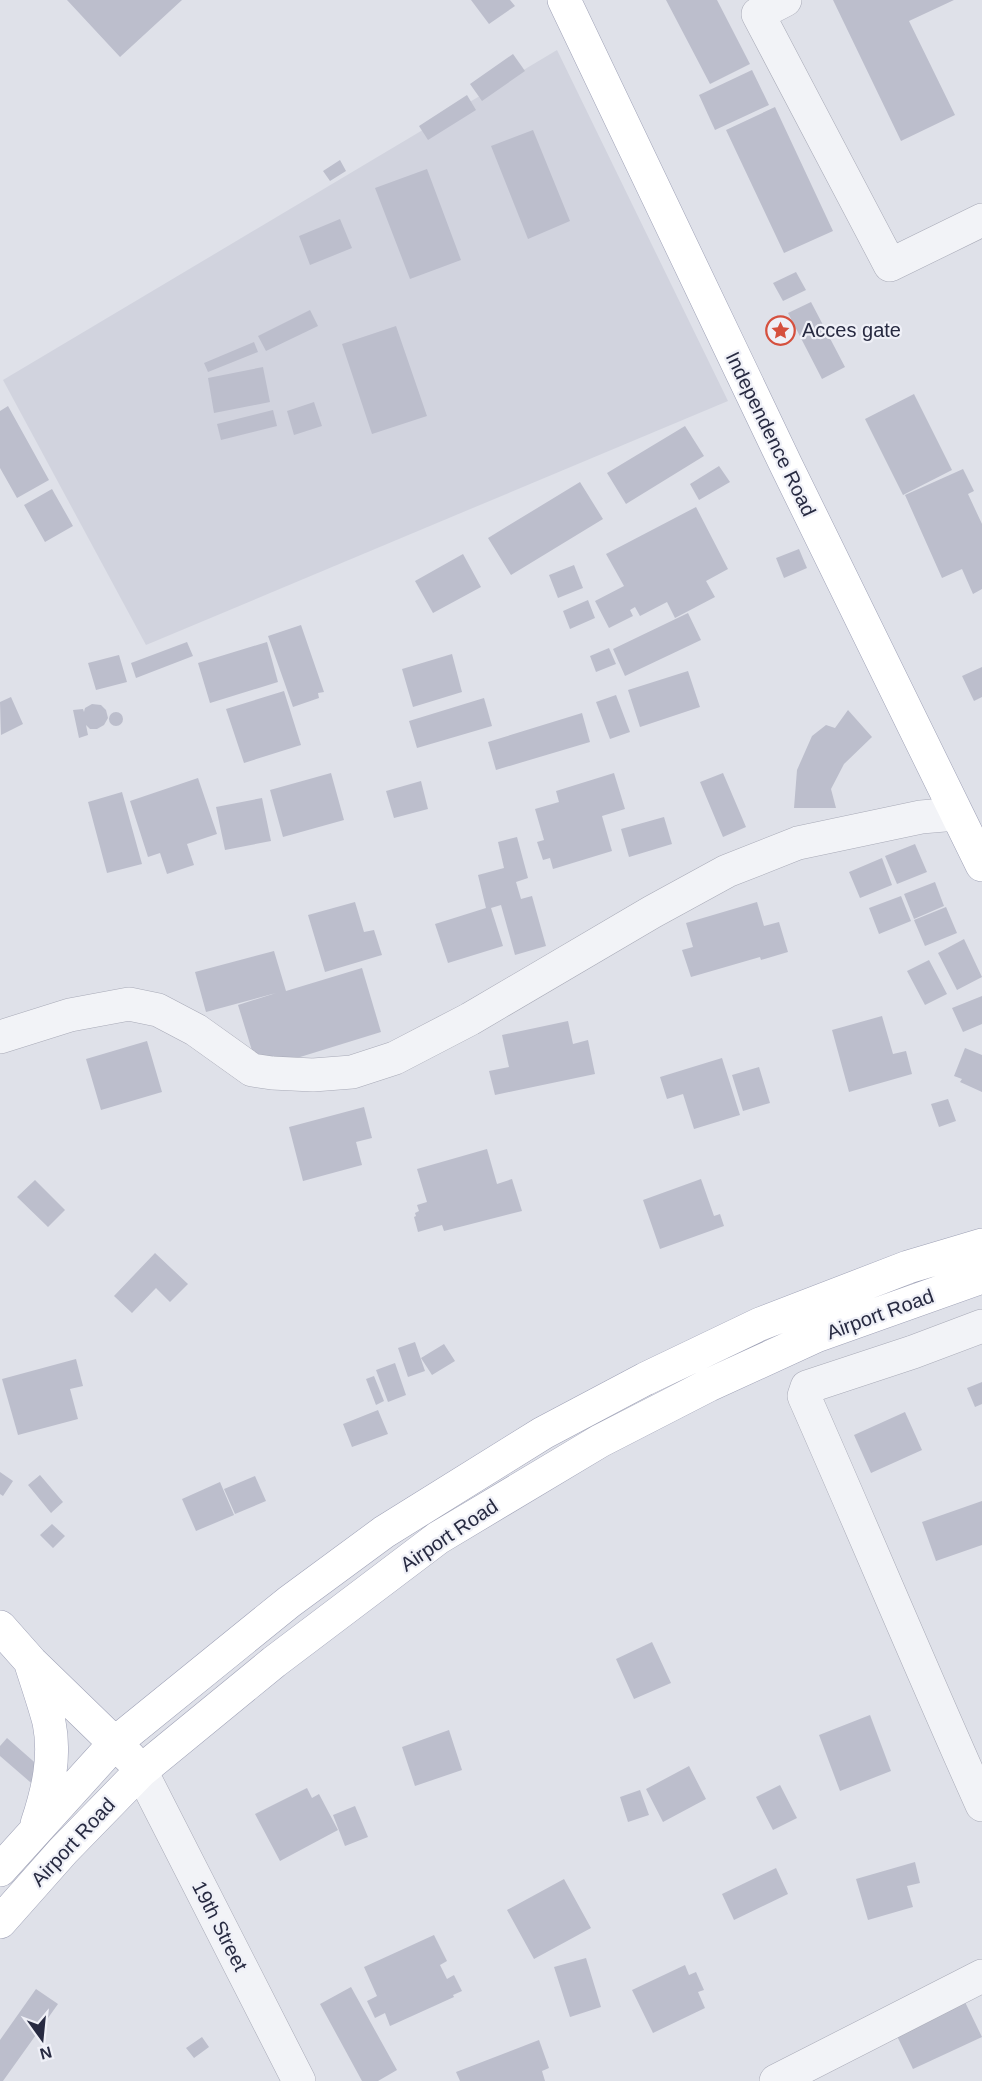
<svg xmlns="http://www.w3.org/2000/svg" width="982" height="2081" font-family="Helvetica,sans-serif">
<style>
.built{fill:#d1d3de}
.building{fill:#bcbecc}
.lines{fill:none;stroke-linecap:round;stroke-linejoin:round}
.minor-casing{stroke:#a8aab7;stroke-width:34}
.major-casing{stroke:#9ea1b6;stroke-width:34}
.minor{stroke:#f2f3f7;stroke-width:33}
.major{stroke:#fff;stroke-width:33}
.labels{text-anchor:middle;stroke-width:4.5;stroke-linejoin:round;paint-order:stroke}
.poi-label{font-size:20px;fill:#272a41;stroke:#eff0f7;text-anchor:start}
.street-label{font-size:20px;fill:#272a41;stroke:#eff0f7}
</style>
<rect width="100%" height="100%" fill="#dfe1e9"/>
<path class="built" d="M557,50L728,401L146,645L3,380Z"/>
<path class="building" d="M67,0H182L120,57Z
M471,0H510L515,6L489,24Z
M666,0H717L750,64L710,84Z
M833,0H954L909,21L955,115L901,141Z
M513,54L525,71L482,101L470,84Z
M752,70L769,105L715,130L699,95Z
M467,95L476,110L428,140L419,126Z
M775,107L833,231L784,253L726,130Z
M533,130L570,221L528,239L491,146Z
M340,160L346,171L330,181L323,171Z
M427,169L461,260L410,279L375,188Z
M340,219L352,248L310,265L299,236Z
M796,272L806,290L783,301L773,283Z
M811,302L845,367L822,379L788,313Z
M310,310L318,326L266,351L258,336Z
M396,326L427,416L372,434L342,344Z
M254,342L258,352L208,372L204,363Z
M263,367L270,402L214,413L208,378Z
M914,394L952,470L903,495L865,419Z
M314,402L322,426L294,435L287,411Z
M8,406L49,480L17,498L0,468V411Z
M273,410L277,426L221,440L217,424Z
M685,426L704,456L626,504L607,473Z
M719,466L730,482L699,500L690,484Z
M963,469L974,491L968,494L982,524V589L973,594L962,569L942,578L905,495Z
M580,482L603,519L511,575L488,538Z
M52,489L73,526L45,542L24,505Z
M696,507L728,569L706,581L715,597L675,618L667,602L640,616L635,607L630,610L633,616L609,628L595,601L624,586L606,554Z
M799,549L807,568L784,578L776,558Z
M463,554L481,587L433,613L415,581Z
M574,565L583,588L558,598L549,575Z
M588,600L595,618L570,629L563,611Z
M688,613L701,640L625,676L613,649Z
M301,625L324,692L318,693L319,698L293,707L268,636Z
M187,642L193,656L136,678L131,663Z
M267,642L278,682L210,703L198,663Z
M609,648L616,664L596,672L590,656Z
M452,654L462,692L413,707L402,669Z
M119,655L127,682L96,690L88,663Z
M982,667V697L974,701L962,676Z
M688,671L700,707L640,727L628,690Z
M284,691L301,745L244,763L226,709Z
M616,695L630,732L610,739L596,702Z
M11,697L23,724L1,735L0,702Z
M484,698L492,726L417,748L409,721Z
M92,704L101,705L106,710L108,718L104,725L97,729H90L86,725L88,735L79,738L73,710L83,709L84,712L85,708Z
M848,710L872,737L844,764L831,789L836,808H794L797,770L812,736L826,725L835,728Z
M109 719a7 7 0 1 1 14 0a7 7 0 1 1-14 0Z
M582,713L590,742L496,770L488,742Z
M331,773L344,820L283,837L270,790Z
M614,773L625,809L602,816L612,851L553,869L550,858L543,860L537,842L544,840L535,809L559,802L556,791Z
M723,773L746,827L723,837L700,782Z
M198,778L217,834L187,844L194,865L167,874L160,853L148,857L130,801Z
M421,781L428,809L394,818L386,791Z
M122,792L142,864L107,873L88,802Z
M262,798L271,841L225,850L216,807Z
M664,817L672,844L629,857L621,829Z
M517,837L528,878L516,882L521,899L532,896L546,946L515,955L501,905L491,908L503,946L448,963L435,924L486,908L478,875L504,868L498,842Z
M915,844L927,872L897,884L885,856Z
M882,858L892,885L860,898L849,872Z
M935,882L944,906L914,919L904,894Z
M901,896L911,921L879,934L869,908Z
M355,902L364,932L374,930L382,955L325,972L308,915Z
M757,902L764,926L779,922L788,952L761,960L760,957L691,977L682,950L693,947L686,923Z
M946,907L957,933L925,946L914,920Z
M964,939L982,977L957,990L938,953Z
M274,951L286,991L362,968L381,1032L258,1070L238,1005L276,993L206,1012L195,972Z
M929,960L947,994L925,1005L907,971Z
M982,996V1024L963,1032L952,1008Z
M882,1016L893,1054L906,1051L912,1074L849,1092L832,1030Z
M568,1021L573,1044L588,1040L595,1074L495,1095L489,1071L509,1067L502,1035Z
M147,1041L162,1092L101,1110L86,1059Z
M965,1048L982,1055V1092L960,1082L962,1079L954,1076Z
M722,1058L740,1115L694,1129L683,1094L667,1099L660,1077Z
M759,1067L770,1103L743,1111L732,1075Z
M948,1099L956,1121L939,1127L931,1104Z
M364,1107L372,1138L356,1142L362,1165L303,1181L289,1127Z
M487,1149L497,1184L512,1179L522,1211L444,1231L442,1225L418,1232L414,1217L416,1216L415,1213L419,1211L417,1205L427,1202L417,1169Z
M701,1179L714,1216L720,1214L724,1226L660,1249L643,1200Z
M35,1180L65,1210L48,1227L17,1197Z
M155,1253L188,1284L170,1302L156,1288L132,1313L114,1296Z
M415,1342L425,1371L408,1377L398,1348Z
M444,1344L455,1361L432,1375L421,1358Z
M76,1359L83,1386L70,1389L78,1419L18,1435L2,1379Z
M395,1363L406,1395L388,1402L376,1370Z
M374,1376L384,1401L376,1405L366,1379Z
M982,1382V1404L975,1407L967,1388Z
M378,1410L388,1434L352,1447L343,1424Z
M905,1412L922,1450L871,1473L854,1435Z
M0,1472L13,1481L3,1496L0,1494Z
M40,1475L63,1502L51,1513L28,1485Z
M255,1476L266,1501L235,1514L224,1489Z
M220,1482L234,1515L196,1531L182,1499Z
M982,1501V1545L936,1561L922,1522Z
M52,1524L65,1536L53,1548L40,1535Z
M652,1642L671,1683L634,1699L616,1659Z
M870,1715L891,1771L840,1791L819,1735Z
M449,1730L462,1770L415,1786L402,1747Z
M7,1738L49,1775L37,1788L0,1756V1746Z
M689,1766L706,1799L663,1822L646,1789Z
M780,1785L797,1818L773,1830L756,1797Z
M307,1788L312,1798L319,1794L338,1830L280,1861L255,1814Z
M640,1790L649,1815L628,1822L620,1797Z
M355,1806L368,1837L345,1846L333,1815Z
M915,1862L920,1883L907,1886L913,1907L868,1920L856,1879Z
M776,1868L788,1894L734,1920L722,1894Z
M564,1879L591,1928L534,1959L507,1910Z
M434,1935L447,1961L440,1965L447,1979L454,1975L462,1991L453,1995L454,1997L390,2026L385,2013L375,2018L367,2001L377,1996L364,1967Z
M586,1958L601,2007L570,2017L554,1967Z
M685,1965L689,1975L696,1972L704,1990L698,1992L705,2008L653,2033L632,1990Z
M351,1987L397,2070L378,2081H362L320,2004Z
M36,1989L58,2004L3,2081H0V2040Z
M965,2002L982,2037L913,2069L896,2034Z
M202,2037L209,2047L194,2058L186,2048Z
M539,2040L549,2068L542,2071L545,2081H460L456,2072Z"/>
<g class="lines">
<defs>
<path id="minor" d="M785,0L758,14L890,265L982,220
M0,1037L70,1015L129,1004L158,1010L196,1030L252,1070L272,1073L313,1075L352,1072L395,1058L470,1019L652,912L727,871L798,843L921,817L956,814
M982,1326L913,1352L807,1387L804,1396C864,1532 921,1669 982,1805
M141,1771L299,2081
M776,2081L982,1976"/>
<path id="major" d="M564,0L786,465L982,865
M0,1627L31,1662L130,1758
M31,1664C37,1683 44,1703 49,1722C56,1757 48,1791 37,1824
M0,1870L115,1743L289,1602L384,1532L543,1433L645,1379L760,1324L908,1267L982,1245
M0,1922L63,1851L141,1771L274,1662L438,1538L600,1441L709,1385L816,1336L982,1277"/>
</defs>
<use href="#minor" class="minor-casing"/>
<use href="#major" class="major-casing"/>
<use href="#minor" class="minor"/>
<use href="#major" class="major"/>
</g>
<defs>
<symbol id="sight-ring" viewBox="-11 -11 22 22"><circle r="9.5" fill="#eff0f7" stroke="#d5503e" stroke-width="1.5"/><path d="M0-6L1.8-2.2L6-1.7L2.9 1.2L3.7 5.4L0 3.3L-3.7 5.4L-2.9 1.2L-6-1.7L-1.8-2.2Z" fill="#d5503e"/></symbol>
</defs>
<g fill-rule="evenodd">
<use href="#sight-ring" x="764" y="314" width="33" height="33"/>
</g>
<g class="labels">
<g class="poi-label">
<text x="802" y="337">Acces gate</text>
</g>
<g class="street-label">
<text transform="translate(771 434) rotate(64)" y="7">Independence Road</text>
<text transform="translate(880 1314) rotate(-20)" y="7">Airport Road</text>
<text transform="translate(449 1535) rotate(-34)" y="7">Airport Road</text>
<text transform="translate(73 1842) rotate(-47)" y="7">Airport Road</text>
<text transform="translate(220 1926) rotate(63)" y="7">19th Street</text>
</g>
</g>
<g transform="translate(42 2039) rotate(165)" stroke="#eff0f7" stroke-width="4.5" paint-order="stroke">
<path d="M0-4.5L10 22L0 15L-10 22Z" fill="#272a41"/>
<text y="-9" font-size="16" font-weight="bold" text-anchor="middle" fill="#272a41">N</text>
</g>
</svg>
